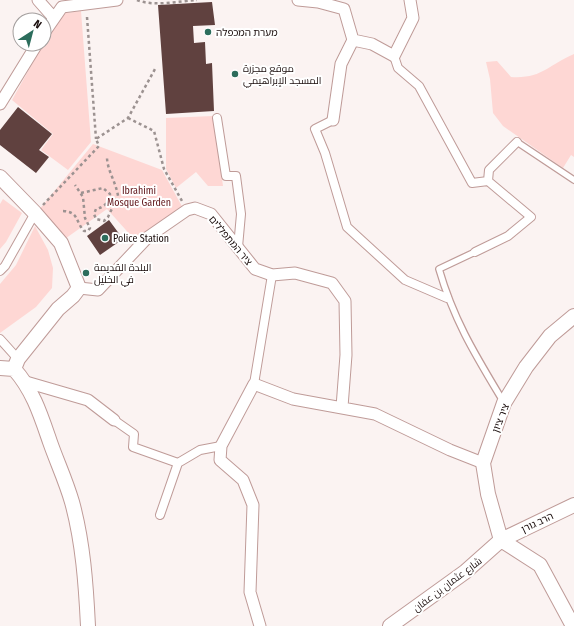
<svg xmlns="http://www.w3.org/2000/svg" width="574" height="626" font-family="'Fira Sans Condensed',Cairo,'Noto Sans Hebrew',sans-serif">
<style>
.green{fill:#fed7d4}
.building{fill:#60413f}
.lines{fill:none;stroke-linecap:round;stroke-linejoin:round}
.service-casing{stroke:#bf9b98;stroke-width:8}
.pedestrian-casing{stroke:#bf9b98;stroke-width:10}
.minor-casing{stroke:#bf9b98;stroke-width:13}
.tertiary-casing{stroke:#bf9b98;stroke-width:16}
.path{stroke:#9c9291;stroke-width:2.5;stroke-dasharray:3 3;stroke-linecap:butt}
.service{stroke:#fff;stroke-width:5.5}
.pedestrian{stroke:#fff;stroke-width:8}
.minor{stroke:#fff;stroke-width:11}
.tertiary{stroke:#fff;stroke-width:14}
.poi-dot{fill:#2c6d5c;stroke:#fff;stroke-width:1.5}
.labels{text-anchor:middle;stroke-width:4;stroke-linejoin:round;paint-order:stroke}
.poi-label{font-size:10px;fill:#190c0b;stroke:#fff;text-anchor:start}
.park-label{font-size:10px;fill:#5f1418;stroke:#fff}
.street-label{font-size:10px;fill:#190c0b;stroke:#fff}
</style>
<rect width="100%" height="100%" fill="#fbf3f2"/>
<path class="green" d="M81,11L91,142L68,170L41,150L53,134L12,100L60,14Z
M574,54V157L571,155L563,168L503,126L493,113L490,79L486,62L497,61L511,77C542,79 548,65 574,54Z
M213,116L223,186H208L196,172L176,188L166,169V118Z
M93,144L162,170L184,210L145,235L134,239L107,209L62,241L38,211Z
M3,199L22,213L6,242L0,249V204Z
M35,226L48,250L53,268L52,288L36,307L0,333V284L16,265Z"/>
<path class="building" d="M212,2L215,25L193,26L194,43L205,42L206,64L212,63L214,111L166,114L158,5Z
M18,107L52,134L39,150L49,157L36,173L0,145V130Z
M109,220L123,239L100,255L87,236Z"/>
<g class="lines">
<defs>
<path id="service" d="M517,142L574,180
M475,252L439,269C454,321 476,356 503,401"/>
<path id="pedestrian" d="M394,56L398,68L419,86L472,183L488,181L531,217L508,236L475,252
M217,118L226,176H236L241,214L238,247
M333,120L315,129L325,153L347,227L405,280L447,298
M488,181L489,170L517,142
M0,271L5,266L35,213
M0,339L18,359
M254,384L272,275
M114,420L134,434L133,447L178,463L200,450L221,446
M160,515L178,463"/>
<path id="minor" d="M38,0L53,17
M298,0L318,2L344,9L353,40L372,44L394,56L413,18L410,0
M44,33L62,7L117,0
M0,104L37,44
M333,120L341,64L353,40
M79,288L98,290L148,237L187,210L195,208L211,214L255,269L272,275L295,273L332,283L345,301L346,355L342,407
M26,382L88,400L114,420
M260,626L250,592L253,505L243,480L220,460L221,446L254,384L293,399L375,414L450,450L483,463"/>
<path id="tertiary" d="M0,177L35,213L61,243L79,288L73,296L58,309L18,359L14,369
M0,368L14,369C33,390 41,416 50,442C57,462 66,481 72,502C83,542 86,585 88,626
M501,540L488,494L483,463L504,403L526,367L550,336L574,316
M501,540L540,565L573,626
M390,626L465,572L501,540L574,505"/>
</defs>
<use href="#service" class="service-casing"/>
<use href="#pedestrian" class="pedestrian-casing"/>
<use href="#minor" class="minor-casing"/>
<use href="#tertiary" class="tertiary-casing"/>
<path class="path" d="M137,0C154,7 179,1 197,0
M87,17L96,139
M128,118L154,131L164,169L182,201
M81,193L103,188L110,194C109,203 104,207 96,209L94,214L96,219L104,221L108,217L118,196C116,182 107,170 107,157
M43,205L99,146L96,139L128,118L155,69
M63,211C79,212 75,221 84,231H88L90,228L85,218L83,197L75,185"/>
<use href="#service" class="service"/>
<use href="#pedestrian" class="pedestrian"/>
<use href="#minor" class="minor"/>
<use href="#tertiary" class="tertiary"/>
</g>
<g class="poi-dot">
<circle cx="208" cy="32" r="4"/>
<circle cx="235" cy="74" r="4"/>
<circle cx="105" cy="238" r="4"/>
<circle cx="86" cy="273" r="4"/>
</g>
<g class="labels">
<g class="poi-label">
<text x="216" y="36">מערת המכפלה</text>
<text x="243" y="72">موقع مجزرة<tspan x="243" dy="12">المسجد الإبراهيمي</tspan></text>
<text x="113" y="242">Police Station</text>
<text x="94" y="271">البلدة القديمة<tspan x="94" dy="12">في الخليل</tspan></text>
</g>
<g class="park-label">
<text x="139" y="194">Ibrahimi<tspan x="139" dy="12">Mosque Garden</tspan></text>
</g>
<g class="street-label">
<text transform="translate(231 240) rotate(50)" y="4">ציר המתפללים</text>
<text transform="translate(500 418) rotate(-69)" y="4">ציר ציון</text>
<text transform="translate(537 522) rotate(-25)" y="4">הרב גורן</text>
<text transform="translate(447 584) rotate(-37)" y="4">شارع عثمان بن عفان</text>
</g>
</g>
<g transform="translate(32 32) rotate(36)"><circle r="19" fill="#ffffff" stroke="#a39e9d"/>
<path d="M0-3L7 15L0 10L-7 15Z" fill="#2c6d5c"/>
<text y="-6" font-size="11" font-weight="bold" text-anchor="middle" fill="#190c0b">N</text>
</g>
</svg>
